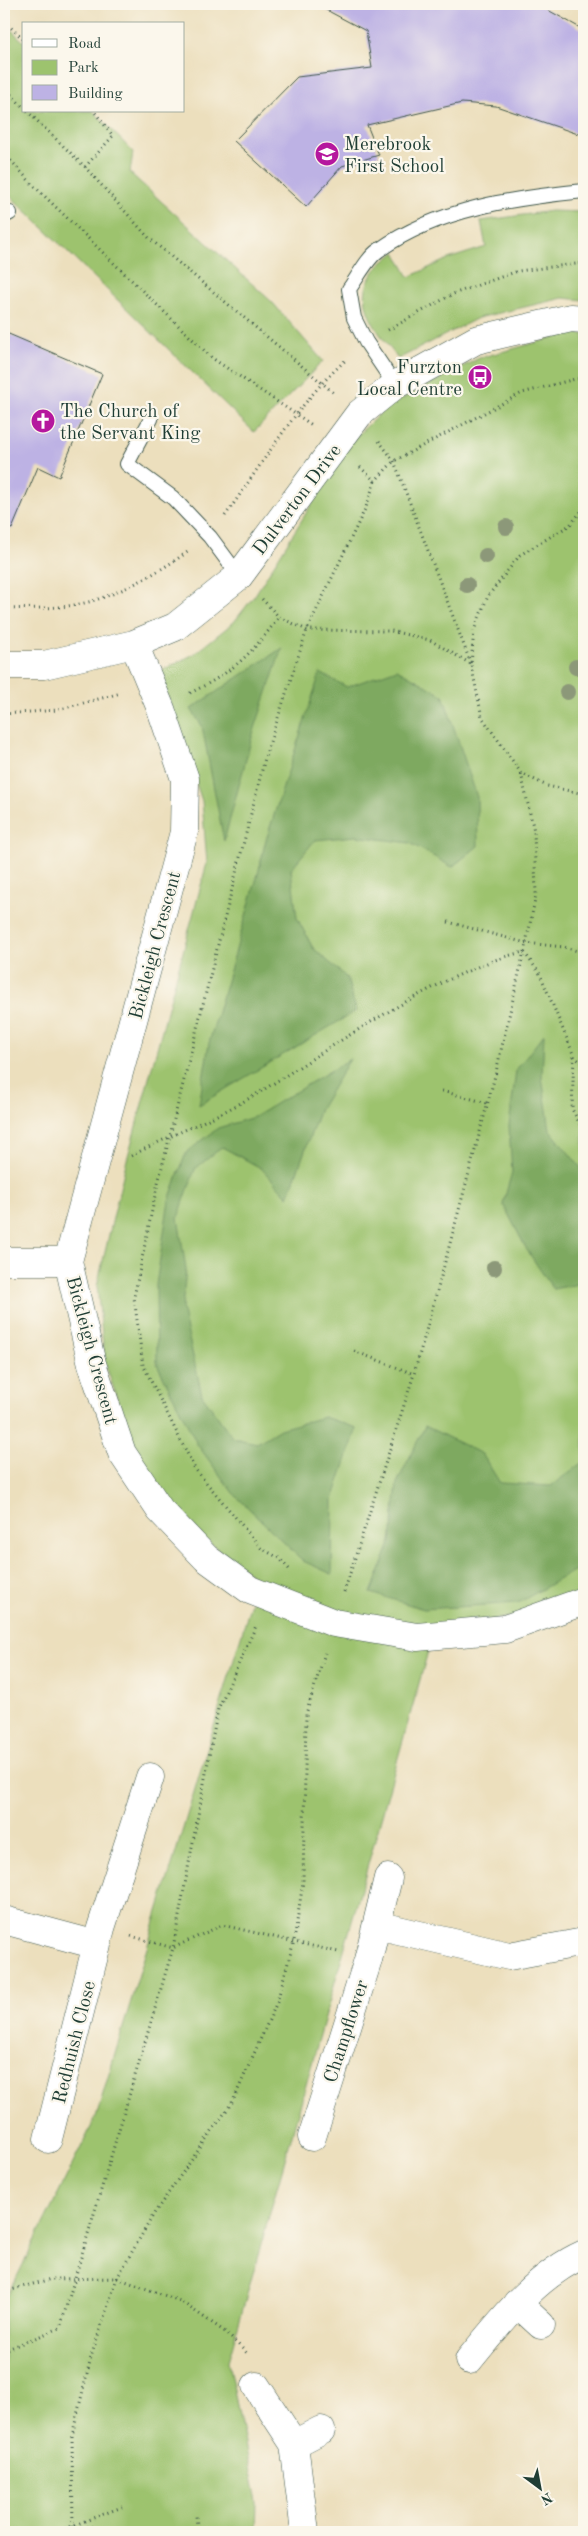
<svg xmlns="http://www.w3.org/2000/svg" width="588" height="2536" font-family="'Old Standard TT',serif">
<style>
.green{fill:#9dc36e;stroke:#5e8051}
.forest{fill:#7ea961;stroke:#4e734a}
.building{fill:#bdb2e4}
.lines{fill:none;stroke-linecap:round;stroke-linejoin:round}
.service-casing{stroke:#3e5549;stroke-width:16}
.minor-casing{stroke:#3e5549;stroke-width:29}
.path{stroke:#3e5549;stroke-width:3;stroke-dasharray:1 4;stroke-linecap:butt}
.service{stroke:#fff;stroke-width:14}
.minor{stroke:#fff;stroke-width:28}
.tree{fill:#8c9879}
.labels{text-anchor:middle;stroke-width:4.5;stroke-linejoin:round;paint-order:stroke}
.poi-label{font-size:19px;fill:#1f3d34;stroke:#fbf7ec;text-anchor:start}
.street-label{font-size:19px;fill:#1f3d34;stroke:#fbf7ec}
</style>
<rect width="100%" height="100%" fill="#fbf7ec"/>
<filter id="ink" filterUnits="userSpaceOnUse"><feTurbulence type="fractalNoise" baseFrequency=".02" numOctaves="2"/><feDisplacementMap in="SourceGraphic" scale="10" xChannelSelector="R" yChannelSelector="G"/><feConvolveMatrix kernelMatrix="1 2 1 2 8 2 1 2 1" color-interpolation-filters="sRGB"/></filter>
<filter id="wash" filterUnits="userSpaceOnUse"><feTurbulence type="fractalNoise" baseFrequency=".0096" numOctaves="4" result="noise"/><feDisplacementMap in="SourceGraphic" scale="20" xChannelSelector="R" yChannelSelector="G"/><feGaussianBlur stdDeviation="1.12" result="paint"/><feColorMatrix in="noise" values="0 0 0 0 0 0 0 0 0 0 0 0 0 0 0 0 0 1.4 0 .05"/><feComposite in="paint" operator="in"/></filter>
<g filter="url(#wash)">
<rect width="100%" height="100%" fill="#ecdfbd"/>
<path class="green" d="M4,23L24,42V111H93L133,152L130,173L272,302L323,361L254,432L4,190Z
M551,211L584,212V300L563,298L478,318L398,359C379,332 350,303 375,270C380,263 389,258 395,252L409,277L448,259L486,247L481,221Z
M571,333L584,334V1596L562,1608L434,1630L228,2362L257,2501L256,2532H4V2303L96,2117L258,1580L207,1541L170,1501L134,1448L105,1363L97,1286L125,1167L207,863L202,801L159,672L194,654L234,622L255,595L351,441L387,407L479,358Z"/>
<path class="forest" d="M282,648L252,737L224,841L202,726L191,709Z
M397,669L443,695L477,797L478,846L452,867L410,843L356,836L315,840L291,869L297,918L313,948L347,978L356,1011L199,1105L209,1043L258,874L265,843L320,673L347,687Z
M544,1034L542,1077L550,1130L581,1168L584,1185V1283L553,1289L527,1250L503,1204L512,1172L509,1126L516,1070Z
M350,1059L320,1109L288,1197L261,1168L222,1147L195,1169L178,1218L186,1269L182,1308L202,1395L233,1438L257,1443L280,1429L324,1417L357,1428L333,1500L332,1574L303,1561L233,1493L197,1444L157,1364L156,1285L169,1200L186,1153L218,1128L254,1117Z
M425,1426L482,1454L500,1483L551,1486L584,1461V1565L518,1603L424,1609L371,1593L391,1541L397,1483Z"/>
<g id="blocks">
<path class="building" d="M315,4H537L584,30V125L578,134L496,106L462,103L367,125L379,155L342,166L306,207L234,141L297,77L372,68L366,31Z
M4,332L102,374L59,477L38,467L12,529L4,526Z"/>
</g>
</g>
<g filter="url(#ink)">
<use href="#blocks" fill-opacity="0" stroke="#3e5549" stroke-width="1"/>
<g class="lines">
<defs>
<path id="service" d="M4,216L10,213
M395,385L366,342L354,318L349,289C358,277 367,258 379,250C439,208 514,198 584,191
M151,419L127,464L173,498L210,537L239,576"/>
<path id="minor" d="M134,644L161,709L185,779L184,832L68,1261L92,1364L122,1453L160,1510L206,1558L250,1590L334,1623L417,1637L505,1629L584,1601
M4,665H44L134,644L175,627L239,576L359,414L395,385L476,340L571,318L584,319
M4,1261H68
M4,1920L97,1945
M377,1925L509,1956L584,1942
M312,2137L368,1960L388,1878
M48,2139L101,1928L150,1777
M517,2303L541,2325
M469,2360C502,2320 535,2276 584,2254
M256,2386L294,2444L305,2532
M294,2444L321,2430"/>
</defs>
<use href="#service" class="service-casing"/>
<use href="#minor" class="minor-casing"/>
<path class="path" d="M4,21L24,40
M4,87L24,108
M27,111L85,167L149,238L334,393
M4,153L33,185L212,358L312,425
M85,167L113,136L94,111
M388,330L453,294L518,271L584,263
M379,441L394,461L471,664
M360,467L375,481L394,461L522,393L575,379L584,378
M584,508L570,525L520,555L488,596L474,630L471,664L482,717L521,773L547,786L584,794
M225,516C262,464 299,401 347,359
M262,599L279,617L307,630L391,631L430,640L471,664
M4,609C27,608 51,609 74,605C113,599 157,573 189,551
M190,693C233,672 251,655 279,617
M4,714L57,710L121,693
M448,922L526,943L564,947L584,953
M574,1056L584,1065
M442,1091L487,1103
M131,1156C174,1133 219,1117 260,1092C322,1053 380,1013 446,981C473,969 494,958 524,952L540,974L574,1056L572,1109L584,1132
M354,1351L414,1374
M289,1569L279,1558L261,1548L195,1469L143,1365L134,1297L156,1191L266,754L307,630L366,507L375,481
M344,1592L414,1374L438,1288L496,1072L526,943L536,895L534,831L521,773
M131,1936L173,1948L222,1925L338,1952
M4,2292L51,2279L117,2278L180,2301L224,2331L249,2355
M4,2353L10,2348L60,2328L173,1948L218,1709L256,1626
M74,2527L79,2532
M76,2527H94L101,2532
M56,2532L122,2507
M73,2532L72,2436L91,2357L117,2278L155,2212L233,2101L277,2002L294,1941L303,1882L306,1714L325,1653
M194,2532L197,2525L196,2516"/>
<use href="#service" class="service"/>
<use href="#minor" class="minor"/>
</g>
<g class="tree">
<circle cx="506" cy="527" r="8"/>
<circle cx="486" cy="556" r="8"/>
<circle cx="467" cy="585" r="8"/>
<circle cx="576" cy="667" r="8"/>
<circle cx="567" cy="692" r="8"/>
<circle cx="494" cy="1268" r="8"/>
</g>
</g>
<defs>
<symbol id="school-disc" viewBox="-11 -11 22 22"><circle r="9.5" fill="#b5179e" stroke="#fbf7ec"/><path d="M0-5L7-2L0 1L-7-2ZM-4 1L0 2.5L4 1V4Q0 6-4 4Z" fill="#fff"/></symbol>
<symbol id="bus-disc" viewBox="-11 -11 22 22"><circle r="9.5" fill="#b5179e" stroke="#fbf7ec"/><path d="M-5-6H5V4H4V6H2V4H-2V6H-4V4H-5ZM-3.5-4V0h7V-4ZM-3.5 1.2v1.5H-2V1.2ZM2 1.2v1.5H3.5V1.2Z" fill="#fff"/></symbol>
<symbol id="church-disc" viewBox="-11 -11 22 22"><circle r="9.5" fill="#b5179e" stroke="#fbf7ec"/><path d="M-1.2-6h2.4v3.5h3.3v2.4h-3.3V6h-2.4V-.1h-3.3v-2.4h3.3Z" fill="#fff"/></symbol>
</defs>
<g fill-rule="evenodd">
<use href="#school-disc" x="313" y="140" width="28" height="28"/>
<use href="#bus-disc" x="466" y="363" width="28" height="28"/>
<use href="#church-disc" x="29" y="407" width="28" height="28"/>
</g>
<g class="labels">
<g class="poi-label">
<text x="344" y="150">Merebrook<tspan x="344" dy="22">First School</tspan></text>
<text x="462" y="373" text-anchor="end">Furzton<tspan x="462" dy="22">Local Centre</tspan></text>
<text x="60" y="417">The Church of<tspan x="60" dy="22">the Servant King</tspan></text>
</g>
<g class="street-label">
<text transform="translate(296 499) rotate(-53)" y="7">Dulverton Drive</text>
<text transform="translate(154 945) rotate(-75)" y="7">Bickleigh Crescent</text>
<text transform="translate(93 1350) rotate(75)" y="7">Bickleigh Crescent</text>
<text transform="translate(345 2031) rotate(-72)" y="7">Champflower</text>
<text transform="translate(73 2042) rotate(-76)" y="7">Redhuish Close</text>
</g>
</g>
<rect width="588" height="2536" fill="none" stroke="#fbf7ec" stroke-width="20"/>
<rect x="22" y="22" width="162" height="90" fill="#fbf7ec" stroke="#a3ada2"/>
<rect x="32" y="39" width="25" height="8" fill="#ffffff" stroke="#a3ada2"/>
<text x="68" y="48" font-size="15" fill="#1f3d34">Road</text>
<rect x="32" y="60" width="25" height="15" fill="#9dc36e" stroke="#a3ada2"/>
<text x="68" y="72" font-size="15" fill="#1f3d34">Park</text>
<rect x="32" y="85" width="25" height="15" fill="#bdb2e4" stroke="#a3ada2"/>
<text x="68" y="98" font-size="15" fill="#1f3d34">Building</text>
<g transform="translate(540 2488) rotate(148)" stroke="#fbf7ec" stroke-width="4" paint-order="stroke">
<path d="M0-4L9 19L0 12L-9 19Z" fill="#1f3d34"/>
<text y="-8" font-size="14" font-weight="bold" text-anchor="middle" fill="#1f3d34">N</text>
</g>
</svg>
